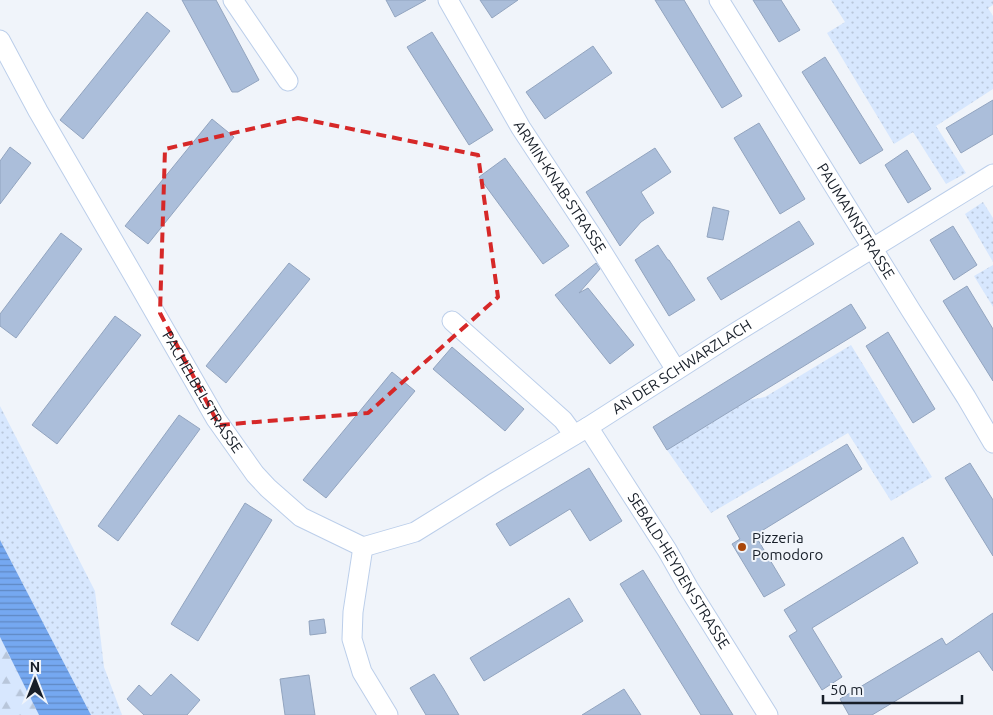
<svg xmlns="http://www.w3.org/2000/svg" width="993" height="715" font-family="Ubuntu,sans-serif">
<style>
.forest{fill:url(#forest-firs)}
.park{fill:url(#park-dots)}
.water{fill:url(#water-rules)}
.building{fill:#abbeda;stroke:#92a4bf}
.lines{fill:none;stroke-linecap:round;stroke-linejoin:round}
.street-casing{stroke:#bbceea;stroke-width:21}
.street{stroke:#fff;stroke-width:19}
.marked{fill:none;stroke:#d62828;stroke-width:4;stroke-dasharray:10 6;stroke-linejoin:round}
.poi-dot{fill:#a9470b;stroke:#f0f4fa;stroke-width:2}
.labels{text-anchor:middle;stroke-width:4;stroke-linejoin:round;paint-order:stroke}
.street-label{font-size:15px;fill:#171e28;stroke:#f0f4fa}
.poi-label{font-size:15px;fill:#171e28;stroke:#f0f4fa;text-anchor:start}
</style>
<defs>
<pattern id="forest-firs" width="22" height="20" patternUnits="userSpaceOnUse" patternTransform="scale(1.25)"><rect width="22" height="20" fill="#d7e7fe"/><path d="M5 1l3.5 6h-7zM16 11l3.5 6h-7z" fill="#b8c6da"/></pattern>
<pattern id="park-dots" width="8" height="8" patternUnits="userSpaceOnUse" patternTransform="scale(1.25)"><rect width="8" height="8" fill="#d7e7fe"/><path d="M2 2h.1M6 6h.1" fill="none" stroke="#b8c6da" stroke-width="1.8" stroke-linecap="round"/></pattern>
<pattern id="water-rules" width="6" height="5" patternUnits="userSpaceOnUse" patternTransform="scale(1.25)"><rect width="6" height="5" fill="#75a8f1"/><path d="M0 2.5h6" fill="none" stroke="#5f88c3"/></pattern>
</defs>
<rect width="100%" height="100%" fill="#f0f4fa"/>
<path class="forest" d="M0,637L39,715H0Z"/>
<path class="park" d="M831,0H993V5L988,8L993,16V89L936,126L966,173L946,184L913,132L894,144L827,33L845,22Z
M983,202L993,218V262L965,214Z
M993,265V307L974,276Z
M851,345L932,477L891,501L848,433L711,513L667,450L749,400L765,397Z
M0,406L95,591L104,667L122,715H91L0,540Z"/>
<path class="water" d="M0,540L91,715H39L0,637Z"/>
<path class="building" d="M182,0H216L259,80L238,92H232Z
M386,0H426L395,17Z
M480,0H518L492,18Z
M655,0H684L742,96L722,108Z
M753,0H781L800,30L779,42Z
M147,12L170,31L83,139L60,120Z
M432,32L493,130L469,145L407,47Z
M593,46L612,73L545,119L526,92Z
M825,57L883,150L860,164L802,72Z
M993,100V134L961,153L946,128Z
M212,119L234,137L148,244L125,226Z
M759,123L805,199L780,214L734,138Z
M10,147L31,163L0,204V161Z
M655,148L671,172L641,192L654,213L641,222L620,246L586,192Z
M907,150L931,189L908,203L885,165Z
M505,158L569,246L543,264L479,177Z
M713,207L729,211L723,240L707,237Z
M799,221L814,244L721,300L707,278Z
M953,226L977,265L954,280L930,240Z
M61,233L82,249L16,338L0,326V314Z
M658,245L668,260H669L695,300L669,316L635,260Z
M289,263L310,279L226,383L206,366Z
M596,263L600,269L579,293L588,288L634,345L610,364L555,295Z
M967,286L993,329V381L943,301Z
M851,304L866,328L667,450L653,427Z
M115,316L141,335L57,444L32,425Z
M888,332L935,409L913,423L866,346Z
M452,347L524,409L505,431L433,369Z
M392,372L415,391L326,498L303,480Z
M179,415L200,429L118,541L98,526Z
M847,444L862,469L755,535L785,585L764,597L732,544L740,539L727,516Z
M970,463L993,500V556L945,478Z
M589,468L622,521L590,541L570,509L510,546L496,524Z
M245,503L272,520L198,641L171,624Z
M903,537L918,563L812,628L842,677L822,690L789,636L797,631L784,610Z
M643,570L705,670L733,715H701L620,584Z
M569,598L583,621L484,681L470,658Z
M993,613V671L979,651L872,715H849L840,699L942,638L946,645Z
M324,619L326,633L310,635L309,621Z
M171,674L200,700L187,715H144L127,699L139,685L151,696Z
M434,674L443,688L459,715H426L410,688Z
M309,675L315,715H285L280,679Z
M624,689L641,715H582Z"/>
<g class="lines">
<defs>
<g id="street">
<path d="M233,0L288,81"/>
<path id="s1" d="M448,0L521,128L596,242L676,370"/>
<path id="s2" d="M719,0L910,309L966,397L993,443"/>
<path id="s3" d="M0,40L38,111L135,278L216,419L255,474L268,488L301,517L363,547"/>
<path d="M452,321L563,420L574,435"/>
<path id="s4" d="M588,427L667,550L688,587L768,715"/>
<path id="s5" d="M363,547L415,532L494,483L588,427L730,336L993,174"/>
<path d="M363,547L353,612L352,639L362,672L388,715"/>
</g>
</defs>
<use href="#street" class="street-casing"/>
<use href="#street" class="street"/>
</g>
<path class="marked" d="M298,118L478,155L498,297L368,413L219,425L160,313L165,149Z"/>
<circle class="poi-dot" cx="742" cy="547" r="5"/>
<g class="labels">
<g class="street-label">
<text dy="5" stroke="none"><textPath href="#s1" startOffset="218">ARMIN-KNAB-STRASSE</textPath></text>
<text dy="5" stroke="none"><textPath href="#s2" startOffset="260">PAUMANNSTRASSE</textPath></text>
<text dy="5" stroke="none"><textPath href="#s5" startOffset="368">AN DER SCHWARZLACH</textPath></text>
<text dy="5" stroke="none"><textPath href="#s3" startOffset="406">PACHELBELSTRASSE</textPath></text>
<text dy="5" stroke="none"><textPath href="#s4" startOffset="170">SEBALD-HEYDEN-STRASSE</textPath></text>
</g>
<g class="poi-label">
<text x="752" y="543">Pizzeria<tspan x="752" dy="17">Pomodoro</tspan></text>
</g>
</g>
<g transform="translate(35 680)" stroke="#f0f4fa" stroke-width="4" paint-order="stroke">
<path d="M0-4L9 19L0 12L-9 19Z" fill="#171e28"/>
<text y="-8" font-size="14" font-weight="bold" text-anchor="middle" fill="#171e28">N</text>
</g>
<path d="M823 695v8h139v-8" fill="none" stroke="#171e28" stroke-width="2.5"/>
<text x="830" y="695" font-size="15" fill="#171e28" stroke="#f0f4fa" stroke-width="4" paint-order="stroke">50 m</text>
</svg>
